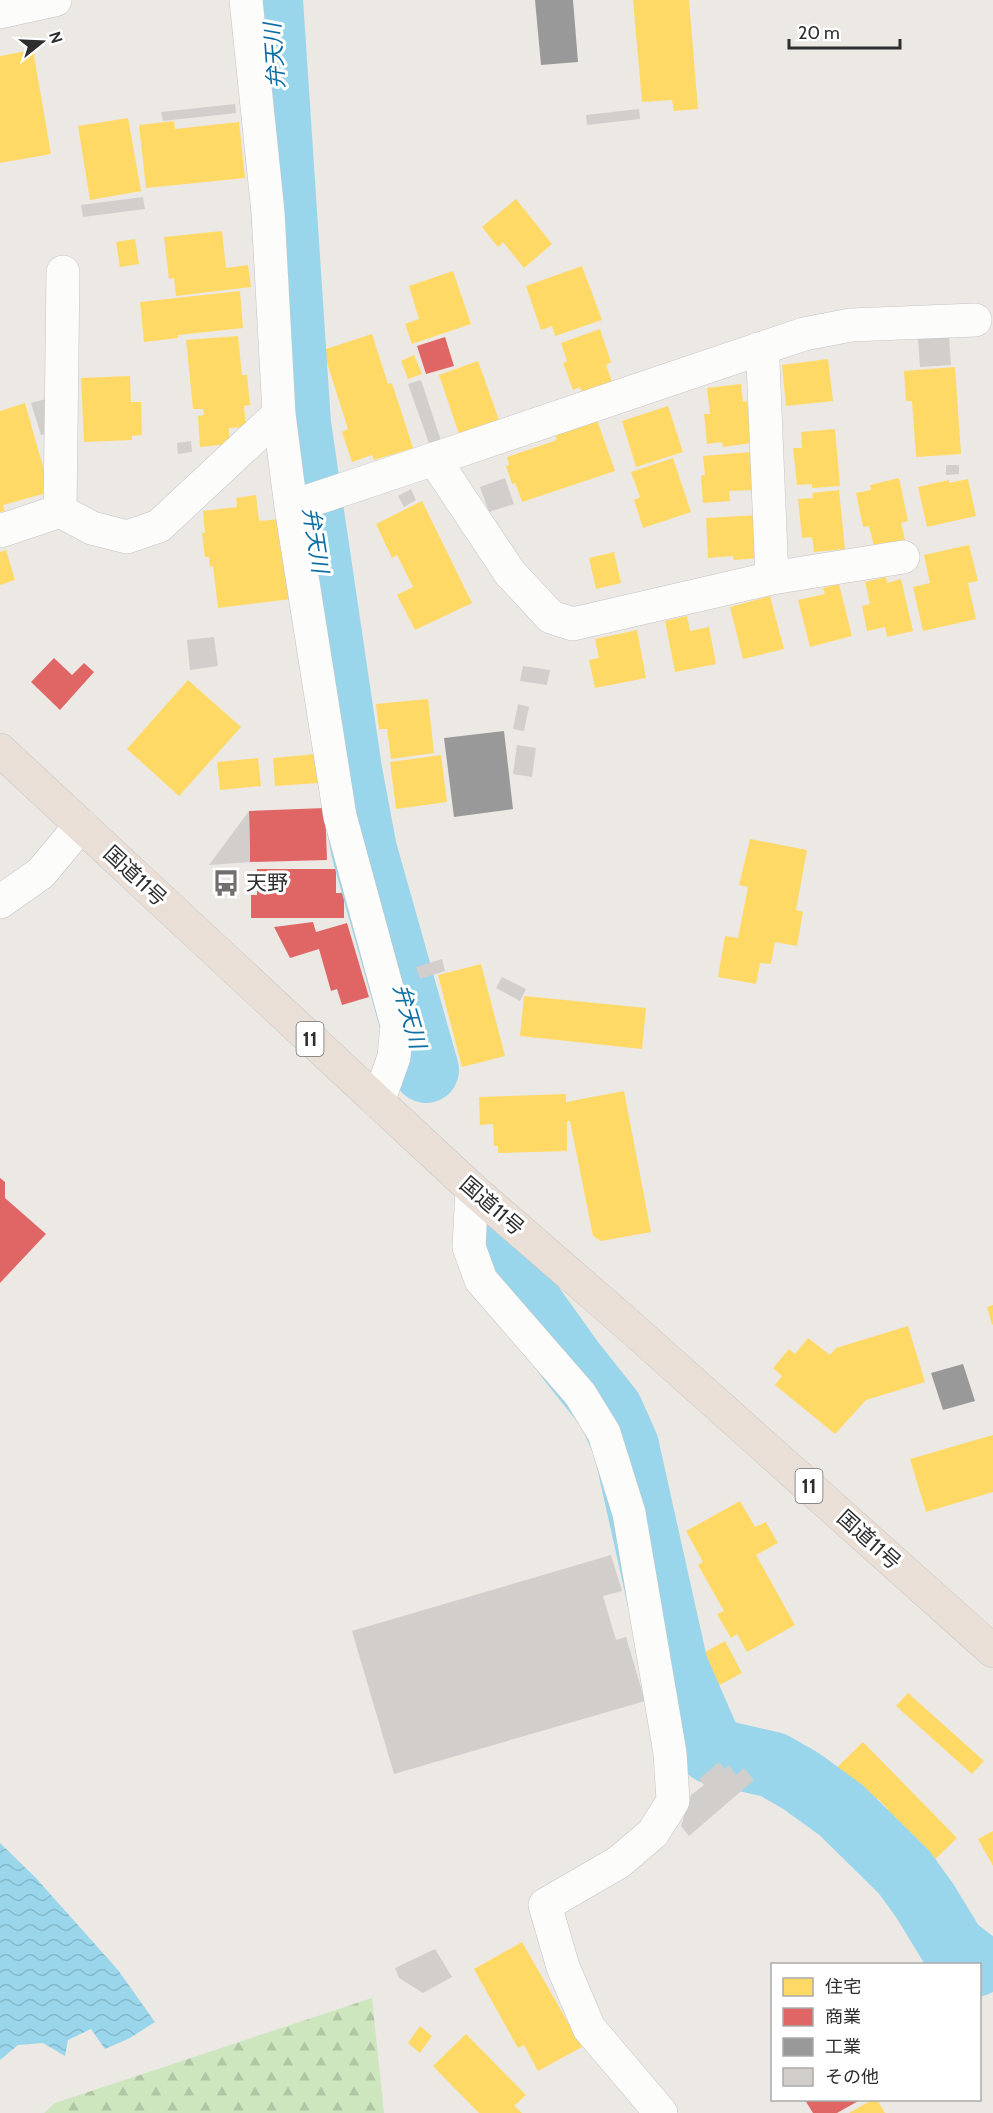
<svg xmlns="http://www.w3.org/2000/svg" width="993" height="2113" font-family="Cabin,'Noto Sans JP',sans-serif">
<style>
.forest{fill:url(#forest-firs)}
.water{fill:url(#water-waves)}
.homes{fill:#ffd966}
.shops{fill:#e06666}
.industry{fill:#999}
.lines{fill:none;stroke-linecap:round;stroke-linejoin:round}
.river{stroke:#99d6ec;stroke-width:66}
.building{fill:#d1cecb}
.street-casing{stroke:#c5c4c5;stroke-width:34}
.secondary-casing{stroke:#c5c4c5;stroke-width:34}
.highway-casing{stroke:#c6c5c4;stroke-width:34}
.street{stroke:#fcfcfb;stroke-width:33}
.secondary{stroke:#fcfcfb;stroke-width:33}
.highway{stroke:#eadfd6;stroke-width:33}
.labels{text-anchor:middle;stroke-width:6;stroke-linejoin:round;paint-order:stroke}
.shield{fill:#fff;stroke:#6d6d6d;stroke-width:1.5}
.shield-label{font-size:20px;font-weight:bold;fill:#2e2e2e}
.street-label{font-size:21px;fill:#2e2e2e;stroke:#fff}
.poi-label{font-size:21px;fill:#2e2e2e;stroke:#fff;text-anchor:start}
.water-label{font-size:22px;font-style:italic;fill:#0d6fa3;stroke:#fff}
</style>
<defs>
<pattern id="forest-firs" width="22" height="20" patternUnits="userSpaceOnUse" patternTransform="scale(1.5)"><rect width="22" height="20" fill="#cee6be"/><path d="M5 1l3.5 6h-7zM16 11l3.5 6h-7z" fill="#b1c6a4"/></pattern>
<pattern id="water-waves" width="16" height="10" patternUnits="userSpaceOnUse" patternTransform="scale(1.5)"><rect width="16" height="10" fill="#99d6ec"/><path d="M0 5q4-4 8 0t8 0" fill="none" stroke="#84b8cb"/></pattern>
</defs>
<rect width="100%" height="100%" fill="#ece8e4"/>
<path class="forest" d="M372,1998L384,2113H44L55,2103Z"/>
<path class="water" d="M0,1843L35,1877L118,1970L155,2022L130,2038L105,2049L91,2029L68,2040L65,2056L43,2043L18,2045L0,2060Z"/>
<path class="homes" d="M633,0H689L698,109L674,111L672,100L642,102Z
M33,50L51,154L0,163V56Z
M128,118L141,191L90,200L78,126Z
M174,121L175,129L239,122L245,178L146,188L139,125Z
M516,199L552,244L524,268L503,242L498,247L482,227Z
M222,231L226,268L248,265L251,287L176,296L174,278L169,279L164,237Z
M135,239L139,264L120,267L116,242Z
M582,266L602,320L555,336L552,326L541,330L526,286Z
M453,271L471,324L412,344L405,324L419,319L409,286Z
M240,291L243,328L178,335V338L144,342L140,302Z
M600,329L611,362L606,365L614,387L584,398L580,387L573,390L563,363L567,361L561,343Z
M372,334L388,384L392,383L413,448L374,460L372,455L352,462L342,432L348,429L323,350Z
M238,336L242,375H247L250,405L244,406L246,427L229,428L230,444L200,447L198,416L204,415L203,409H193L186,340Z
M414,355L422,374L408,379L401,361Z
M828,359L833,401L786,406L782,365Z
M478,361L499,420L459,434L439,375Z
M955,367L961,454L916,457L912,401H906L904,371Z
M130,376L131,402H141L142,435L132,436V440L84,442L81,378Z
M741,384L743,402L747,401L752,443L723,447L722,442L707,444L704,414H710L707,388Z
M25,403L50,492L3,505L5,511L0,512V411Z
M668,406L683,452L636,467L622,421Z
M597,420L615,471L522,502L515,483L512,484L506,466L509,465L507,457L557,440L555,434Z
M835,429L840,486L812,488V484L797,485L793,448H802L801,432Z
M752,452L754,490L729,491L730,501L703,503L701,475H705L703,456Z
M673,458L691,512L643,528L634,500L640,497L631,472Z
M899,478L908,521L901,523L905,540L874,546L869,526L863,527L856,493L871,490L870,485Z
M968,479L976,516L927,527L918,487L949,480V483Z
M839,490L845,549L814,552L812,537L802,538L798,499L813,498L812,493Z
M256,495L259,521L281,519L291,599L218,608L213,566L210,567L209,557H205L202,533H205L203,511L237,507L236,498Z
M422,501L472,603L415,630L397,595L413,587L397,555L392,558L376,524Z
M758,515L760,558L734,560L733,556L708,558L706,518Z
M969,545L978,581L968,583L976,619L923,631L913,587L930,583L924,555Z
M6,550L15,580L0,585V552Z
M614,552L621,583L596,589L589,558Z
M886,577L887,583L901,579L913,631L887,637L885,627L867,631L862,606L870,604L865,582Z
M839,584L852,636L810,647L798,600L825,594L823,588Z
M770,596L784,649L743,659L730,607Z
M687,616L690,631L709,627L716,664L675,672L665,621Z
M637,630L646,678L595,688L589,660L599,658L595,639Z
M188,680L241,727L179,796L127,749Z
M428,699L434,753L391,759L387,729H379L376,704Z
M316,754L318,783L275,786L273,758Z
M441,755L447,802L396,809L390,762Z
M258,758L261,786L220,790L217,762Z
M750,839L807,850L796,910L803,912L797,946L775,942L771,964L760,963L756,984L718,977L725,936L738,938L748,887L739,885Z
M481,964L505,1056L462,1067L438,975Z
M524,996L646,1008L642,1049L520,1036Z
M624,1091L651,1232L601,1241L593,1236L570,1121H567V1151L498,1153V1146H494L493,1124L480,1125L479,1097L566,1094V1102Z
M993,1305V1324L992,1325L987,1307Z
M908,1326L925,1382L866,1400L835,1434L775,1385L782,1376L773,1368L789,1349L795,1354L808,1338L830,1355L836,1348Z
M993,1435V1492L926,1512L910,1459Z
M740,1501L755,1527L766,1522L778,1543L756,1555L795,1625L747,1652L737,1634L731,1638L717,1614L724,1611L698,1565L703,1562L686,1531Z
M725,1641L742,1673L716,1687L698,1656Z
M908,1693L984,1761L972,1774L896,1706Z
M863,1742L957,1838L917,1877L869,1828L888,1809L877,1798L858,1817L823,1781Z
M993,1831V1866L978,1839Z
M522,1942L582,2047L538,2071L524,2045L518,2048L474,1969Z
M420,2026L432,2036L420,2053L408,2043Z
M466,2034L526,2095L514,2106L522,2113H479L433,2066Z
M872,2100H877L885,2113H849Z"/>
<path class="shops" d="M445,337L454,366L426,374L417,346Z
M54,658L72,675L84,663L94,672L60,710L31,682Z
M325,808L327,860L250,862L249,811Z
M257,869H336V893H344V918H251V895H257Z
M313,922L316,932L347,923L369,997L342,1005L337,989L331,991L319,949L290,958L274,927Z
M0,1178L5,1182V1198L46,1234L0,1283Z
M805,2100H860L837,2113H813Z"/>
<path class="industry" d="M535,0H573L578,62L541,65Z
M504,731L513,809L454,817L444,738Z
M963,1364L975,1401L943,1410L931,1373Z"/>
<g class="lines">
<path class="river" d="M270,0L298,424L349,770L364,850L426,1070
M496,1256L571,1361L610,1410L626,1446L675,1666L712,1751L773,1765L801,1781L841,1810L904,1872L925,1901L953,1947L975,1964"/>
</g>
<path class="building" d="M235,104L236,113L163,121L161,112Z
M639,109L640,119L587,125L586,115Z
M143,197L145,209L83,217L81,205Z
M949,337L951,365L920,367L918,339Z
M421,380L442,444L431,449L408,384Z
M46,399L56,431L41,435L31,403Z
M191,441L192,452L178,454L177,443Z
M946,465H959V474L946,475Z
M505,478L514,504L489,512L480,487Z
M411,489L416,500L404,507L398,496Z
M214,637L218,666L190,670L187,640Z
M523,666L550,670L547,685L520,681Z
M518,704L529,707L524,731L513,729Z
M517,745L536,748L532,777L513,774Z
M249,811L250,862L209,865Z
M442,959L445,971L420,979L416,967Z
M502,977L526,989L520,1001L496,988Z
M611,1555L622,1591L603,1596L616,1640L626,1637L645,1701L394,1774L352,1631Z
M719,1762L725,1769L729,1765L736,1775L744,1768L754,1780L689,1836L681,1826L691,1795L704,1785L699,1779Z
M435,1949L452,1977L423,1993L399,1978L395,1968Z"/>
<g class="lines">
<defs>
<path id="street" d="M246,0L268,212L279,414L291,507L340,816L397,1025L394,1057L378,1102
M758,349L763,362L772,578L903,557
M434,459L804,334L851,325L975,320
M291,507L434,459L510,573L551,617L573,624L772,578
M60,511L92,528L127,537L159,526L279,414
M0,531L60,511L63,272
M0,902L41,873L81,825
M472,1189L469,1247L481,1280L580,1394L604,1433L629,1513L670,1753L673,1801L653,1833L619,1862L545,1905L563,1967L589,2028L661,2113"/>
<path id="secondary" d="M0,12L55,0"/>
<path id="highway" d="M0,750L472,1189L625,1322L993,1651"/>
</defs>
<use href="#street" class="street-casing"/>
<use href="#secondary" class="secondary-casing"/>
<use href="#highway" class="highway-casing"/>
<use href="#street" class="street"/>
<use href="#secondary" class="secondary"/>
<use href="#highway" class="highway"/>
</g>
<defs>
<symbol id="bus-bare" viewBox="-9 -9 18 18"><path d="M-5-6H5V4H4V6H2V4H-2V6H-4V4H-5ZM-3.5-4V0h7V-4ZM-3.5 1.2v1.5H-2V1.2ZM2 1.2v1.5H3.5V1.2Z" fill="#706f6e" stroke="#fff" stroke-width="2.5" paint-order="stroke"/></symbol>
</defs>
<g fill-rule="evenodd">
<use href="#bus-bare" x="207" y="864" width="38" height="38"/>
</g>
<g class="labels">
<g class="shield">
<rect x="296.5" y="1022" width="27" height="34" rx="4.5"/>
<rect x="795.5" y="1469" width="27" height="34" rx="4.5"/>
</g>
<g class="shield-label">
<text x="310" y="1046">11</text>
<text x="809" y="1493">11</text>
</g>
<g class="street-label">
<text transform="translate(135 876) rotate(43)" y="7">国道11号</text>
<text transform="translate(492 1206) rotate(41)" y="7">国道11号</text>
<text transform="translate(869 1540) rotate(42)" y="7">国道11号</text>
</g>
<g class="poi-label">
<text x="246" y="890">天野</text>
</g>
<g class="water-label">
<text transform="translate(274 56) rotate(-94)" y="8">弁天川</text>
<text transform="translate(316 540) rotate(81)" y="8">弁天川</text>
<text transform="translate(410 1016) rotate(74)" y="8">弁天川</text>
</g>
</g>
<rect x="771" y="1963" width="210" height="138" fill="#ffffff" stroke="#ababab" stroke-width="1.5"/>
<rect x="783" y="1978" width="30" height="18" fill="#ffd966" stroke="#ababab" stroke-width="1.5"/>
<text x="825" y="1993" font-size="18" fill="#2e2e2e">住宅</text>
<rect x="783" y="2008" width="30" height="18" fill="#e06666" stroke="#ababab" stroke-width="1.5"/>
<text x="825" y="2023" font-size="18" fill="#2e2e2e">商業</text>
<rect x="783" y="2038" width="30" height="18" fill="#999999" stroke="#ababab" stroke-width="1.5"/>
<text x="825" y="2053" font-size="18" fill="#2e2e2e">工業</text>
<rect x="783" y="2068" width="30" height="18" fill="#d1cecb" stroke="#ababab" stroke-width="1.5"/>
<text x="825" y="2083" font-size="18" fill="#2e2e2e">その他</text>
<g transform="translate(42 42) rotate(72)" stroke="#ffffff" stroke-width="4.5" paint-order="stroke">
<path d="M0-4.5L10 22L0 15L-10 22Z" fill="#2e2e2e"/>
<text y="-9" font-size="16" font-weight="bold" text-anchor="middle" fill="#2e2e2e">N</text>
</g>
<path d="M789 39v9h111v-9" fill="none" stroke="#2e2e2e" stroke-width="3"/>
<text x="798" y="39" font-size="18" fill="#2e2e2e" stroke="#ffffff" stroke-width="4.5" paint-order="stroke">20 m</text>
</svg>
